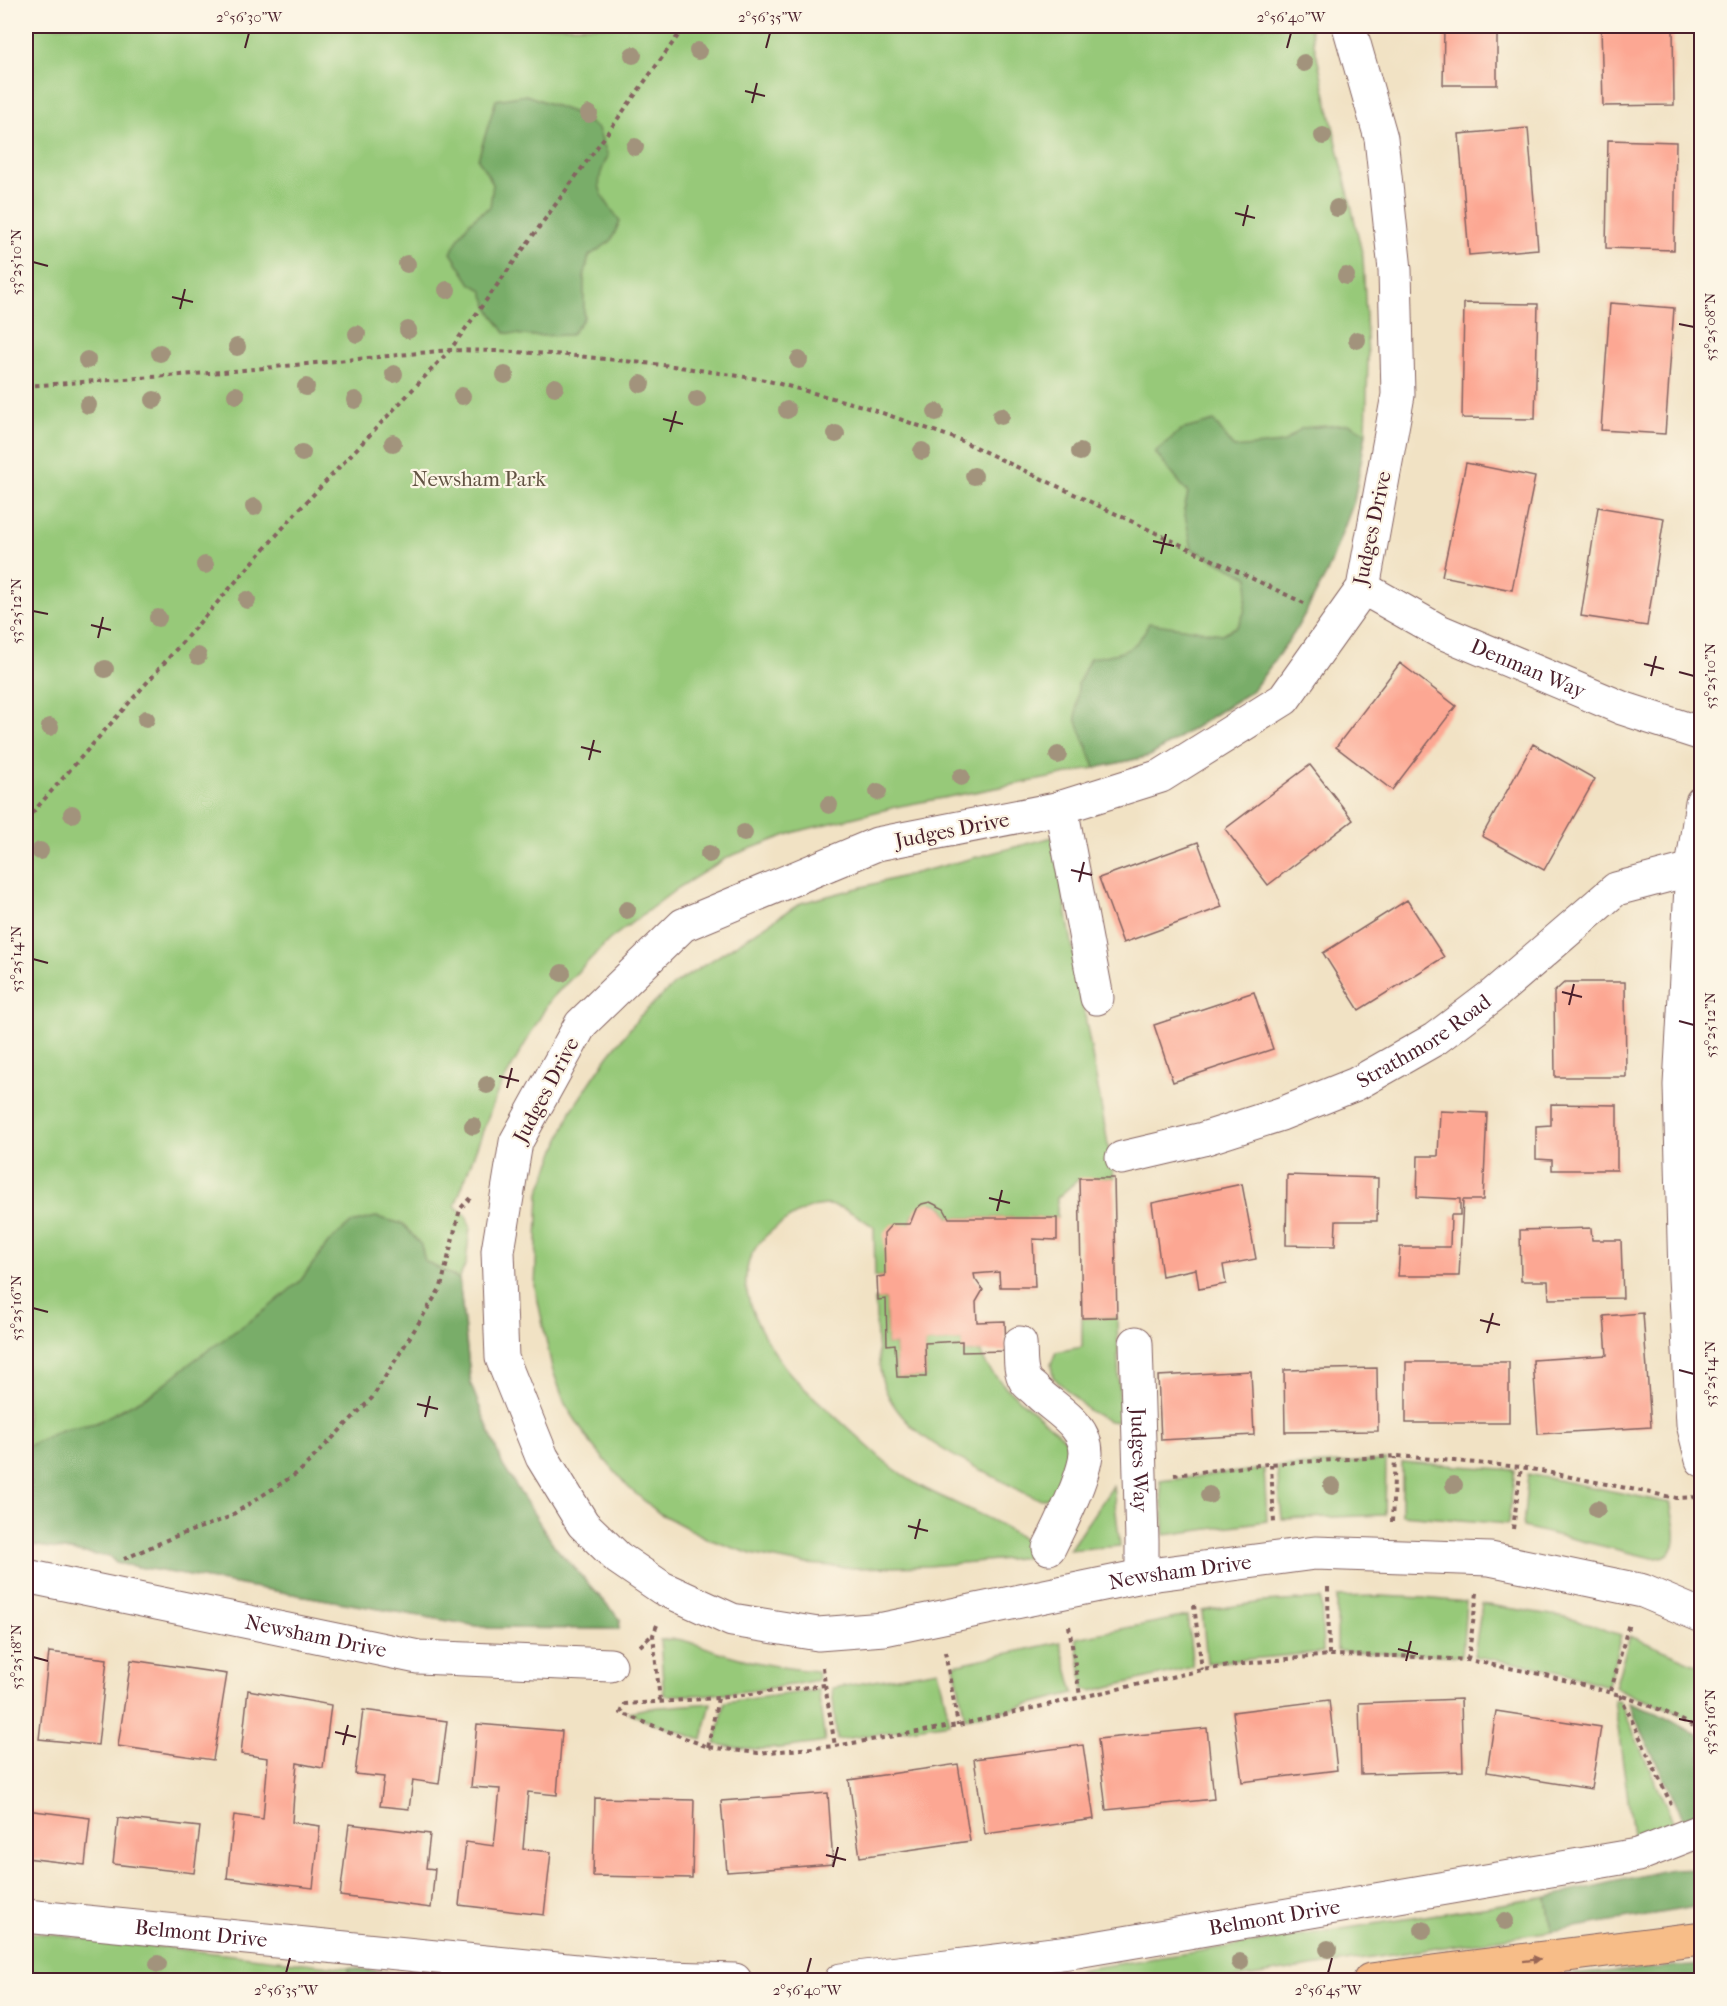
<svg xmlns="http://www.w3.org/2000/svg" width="1727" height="2006" font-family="'IM FELL French Canon',serif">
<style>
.green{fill:#97c979;stroke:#707452;stroke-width:1.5}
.forest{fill:#79ad69;stroke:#62664a;stroke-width:1.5}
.building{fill:#fca793}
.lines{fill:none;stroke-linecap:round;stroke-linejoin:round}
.minor-casing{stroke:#846361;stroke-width:35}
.highway-casing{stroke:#846361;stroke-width:35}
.path{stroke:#846361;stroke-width:4;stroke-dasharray:4.5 4.5;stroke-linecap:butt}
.minor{stroke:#fff;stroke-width:33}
.highway{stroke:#f7bd88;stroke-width:33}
.tree{fill:#a2937c}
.oneway{fill:#986655}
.ticks{fill:none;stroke:#4a1f2b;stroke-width:2}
.labels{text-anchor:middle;stroke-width:4.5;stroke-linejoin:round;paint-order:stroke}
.park-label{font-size:21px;fill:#615242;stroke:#fcf5e5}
.street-label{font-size:21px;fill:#4a1f2b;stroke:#fcf5e5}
.neatline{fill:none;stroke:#4a1f2b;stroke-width:2}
.ticks-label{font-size:15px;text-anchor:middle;fill:#4a1f2b}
</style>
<rect width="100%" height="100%" fill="#fcf5e5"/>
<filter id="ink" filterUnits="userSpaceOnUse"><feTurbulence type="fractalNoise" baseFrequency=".0167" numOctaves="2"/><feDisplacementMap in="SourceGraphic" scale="12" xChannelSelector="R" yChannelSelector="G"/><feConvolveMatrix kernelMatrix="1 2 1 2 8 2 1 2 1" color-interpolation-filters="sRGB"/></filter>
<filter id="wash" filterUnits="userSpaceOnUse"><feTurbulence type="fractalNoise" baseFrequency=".008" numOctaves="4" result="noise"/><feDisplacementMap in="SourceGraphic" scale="24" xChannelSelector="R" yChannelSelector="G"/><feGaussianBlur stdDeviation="1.35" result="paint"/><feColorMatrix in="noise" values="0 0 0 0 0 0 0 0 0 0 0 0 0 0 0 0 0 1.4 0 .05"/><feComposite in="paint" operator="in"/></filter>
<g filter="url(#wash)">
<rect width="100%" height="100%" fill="#f1e2c4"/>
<path class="green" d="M26,26H1310L1363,257L1368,358L1366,433L1354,501L1327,573L1294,633L1253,690L1150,756L1049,778L900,806L795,832L728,857L678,888L609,940L550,1000L497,1093L455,1206L466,1215L470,1226L466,1263L459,1279L471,1385L503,1466L555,1547L620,1619L619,1629L489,1628L127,1565L116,1563L110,1557L26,1544Z
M1053,837L1114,1178L1079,1179L1057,1198V1218H949C941,1193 915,1202 910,1224L885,1276L875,1277L874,1227C859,1217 844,1205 825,1205C802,1206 762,1233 752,1254C748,1261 745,1277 746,1285C749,1315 767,1342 784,1366C799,1386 821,1403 839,1420C866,1444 887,1467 920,1486C954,1505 1018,1525 1040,1556L928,1566L854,1568L796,1563L751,1554L708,1539L659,1513L628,1487L592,1445L565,1404L552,1368L535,1287L539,1193L571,1111L608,1056L640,1016L676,983L801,903Z
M886,1299L887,1345L895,1344L897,1377H926L925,1343L962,1341L963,1352H981C985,1377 1045,1419 1065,1439C1071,1455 1069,1463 1064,1479C1060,1488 1053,1499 1042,1499C1030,1498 1014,1487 1004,1482C962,1460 907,1438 886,1391C876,1370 877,1325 875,1300Z
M1117,1317L1120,1422L1109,1421L1089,1411L1053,1377L1051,1364L1056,1352L1082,1347V1318Z
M1386,1460L1385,1515L1282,1519L1277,1467Z
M1402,1462L1515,1470L1508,1524L1402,1515Z
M1264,1469L1267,1521L1165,1535L1160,1481Z
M1528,1474L1670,1503C1674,1523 1686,1559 1652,1558L1523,1527Z
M1113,1486L1120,1546L1069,1550Z
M1379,1596L1423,1598L1466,1602L1462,1656L1337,1651V1597Z
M1321,1599L1323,1652L1207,1663L1202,1611L1263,1602Z
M1482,1604L1565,1617L1621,1635L1608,1686L1549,1669L1474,1656Z
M1187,1616L1193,1667L1092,1691L1084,1689L1076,1638Z
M1630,1636L1701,1666V1725L1663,1706L1633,1696L1615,1687Z
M675,1639C693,1641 708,1649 725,1654C755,1663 785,1669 817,1671L818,1680C767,1690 716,1697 664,1695L660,1640Z
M1060,1642L1074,1693L1000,1712L965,1718L954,1665Z
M938,1670L950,1723L837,1740L832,1688Z
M818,1690L825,1742C785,1748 756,1753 715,1744L725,1702Z
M1614,1700H1619L1676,1828L1634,1841Z
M711,1703L702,1740L642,1719L629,1712L648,1708Z
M1547,1897L1552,1931L1225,1980H1014Z
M26,1932L456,1980H127L26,1971Z"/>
<path class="forest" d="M526,95L575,113L598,129L608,156C591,189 601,194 620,221L611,241L589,256L584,277V318L571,335L533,336L505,333L490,311L482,290L471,284L451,253C462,230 468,220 490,207L493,184L478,159L496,100Z
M1214,421L1234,448L1283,443L1302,428L1350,424L1366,433L1354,501L1327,573L1294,633L1253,690L1150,756L1095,768L1076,719L1078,684L1090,658C1121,653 1135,654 1149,623L1222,634L1238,626L1244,613L1249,577L1192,549L1184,510L1188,493L1155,452L1181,430Z
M376,1217L403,1224L421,1245L425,1261L459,1279L471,1385L503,1466L555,1547L620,1619L619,1629L489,1628L127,1565L116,1563L110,1557L26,1544V1447L61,1430L96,1423L153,1393L193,1361L268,1308L301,1280L328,1243L351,1223Z
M1628,1703L1657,1713L1701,1737V1814L1685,1822Z
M1701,1868V1906L1552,1931L1547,1897L1671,1869Z
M1701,1964V1980H1510Z
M349,1968L456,1980H349Z"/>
<g id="blocks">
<path class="building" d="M1444,26H1497V85H1443Z
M1601,26H1673L1674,105L1603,106Z
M1528,128L1538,249L1469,255L1459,134Z
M1608,140L1676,142L1674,250L1606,248Z
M1464,303L1538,304L1535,419L1462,418Z
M1610,303L1674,308L1665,434L1601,430Z
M1466,463L1535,477L1512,590L1442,576Z
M1598,507L1664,518L1647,626L1581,616Z
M1400,663L1456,706L1392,790L1336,747Z
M1533,744L1595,779L1544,870L1482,836Z
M1310,765L1353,820L1268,885L1225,829Z
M1198,842L1222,907L1123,943L1099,878Z
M1407,900L1444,957L1359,1010L1323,953Z
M1565,982H1625L1626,1077H1555L1554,992Z
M1254,992L1273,1049L1173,1082L1154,1025Z
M1551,1104L1617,1105V1170H1552V1160L1536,1159V1126L1551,1125Z
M1440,1111L1487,1113L1483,1200H1463L1459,1276H1398L1400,1247H1450L1451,1215H1460V1199L1417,1197L1418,1156H1438Z
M1287,1175L1378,1178L1377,1221H1336L1335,1246L1286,1245Z
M1079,1178H1114L1117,1317L1082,1318Z
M1242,1184L1256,1259L1223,1265L1226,1284L1199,1289L1196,1269L1162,1276L1152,1203Z
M930,1202L944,1209L949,1218H1057V1240L1033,1239L1035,1287H1000L999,1272L974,1274L975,1279L983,1290L976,1302L977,1322L1005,1321L1006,1351L962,1352V1341L925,1343L926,1377H897L895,1344L887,1345L886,1299L878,1300L877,1277L885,1276L884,1233L892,1224H910L916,1209L922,1204Z
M1591,1228L1592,1240H1621L1623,1298L1549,1299L1548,1281H1521L1520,1230Z
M1643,1313L1651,1427L1538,1434L1533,1360L1607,1355L1604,1316Z
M1406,1362H1509V1423H1406Z
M1377,1368L1378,1431L1285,1432L1284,1370Z
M1251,1371L1254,1435L1161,1440L1158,1376Z
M49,1652L107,1659L98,1745L39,1739Z
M131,1660L227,1674L213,1760L118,1746Z
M248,1690L331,1705L323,1768L297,1763L294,1794L292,1822L320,1826L313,1888L227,1878L234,1815L263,1819L268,1758L241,1754Z
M1461,1699L1463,1771L1361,1774L1359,1703Z
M1329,1700L1337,1770L1242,1782L1233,1712Z
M363,1710L447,1721L439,1784L413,1780L409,1809L380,1806L384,1777L355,1774Z
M1496,1711L1601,1727L1591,1789L1487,1772Z
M477,1724L562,1731L557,1795L528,1792L523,1849L551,1852L544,1915L459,1905L466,1842L494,1846L500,1789L471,1787Z
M1207,1728L1214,1799L1106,1810L1098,1739Z
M1083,1745L1094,1819L985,1834L974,1759Z
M958,1764L970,1841L860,1857L849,1780Z
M828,1793L833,1864L727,1872L721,1801Z
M595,1798L694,1800L692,1878L593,1876Z
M26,1810L90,1818L85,1865L26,1858Z
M118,1818L200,1827L194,1873L113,1864Z
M349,1824L430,1834L426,1868L435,1869L431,1908L340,1896Z"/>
</g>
</g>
<g filter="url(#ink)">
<use href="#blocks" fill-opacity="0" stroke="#846361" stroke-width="1.5"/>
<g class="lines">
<defs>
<g id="minor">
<path id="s1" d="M1349,26L1381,138L1395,270L1398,395L1363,588L1284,699L1161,776L1056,809L877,844L683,925L581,1024L516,1142L498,1251L502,1358L542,1457L583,1524L618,1558L662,1588L732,1620L818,1634L884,1629L1142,1576L1315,1553L1490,1559L1643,1591L1702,1616"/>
<path id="s2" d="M1363,588L1439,631L1622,708L1702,734"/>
<path d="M1702,802L1692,869L1680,1085L1685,1277L1693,1424L1702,1460"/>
<path d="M1061,807L1097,998"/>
<path id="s3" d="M1122,1158L1203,1139L1281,1114L1356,1084L1435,1039L1493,995L1616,889L1692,869"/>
<path d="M1020,1343C1021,1355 1019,1370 1025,1380C1027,1384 1032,1387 1035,1390C1053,1409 1086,1423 1086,1453C1085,1476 1060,1526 1049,1548"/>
<path id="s4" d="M1136,1343L1142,1541V1576"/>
<path id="s5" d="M26,1576L418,1657L610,1665"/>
<path id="s6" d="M26,1916L637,1977L735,1980"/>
<path id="s7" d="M841,1980L1077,1951L1638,1855L1702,1830"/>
</g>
<path id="highway" d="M1370,1980L1702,1938"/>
</defs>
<use href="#minor" class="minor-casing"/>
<use href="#highway" class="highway-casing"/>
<path class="path" d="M26,386L223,372L450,350L498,351L567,355L673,366L765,380L862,406L960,440L1308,605
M26,820L296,513L450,350L685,26
M1271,1464L1274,1523
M1174,1475L1268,1464L1398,1456L1521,1467L1676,1498L1699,1497
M1392,1522L1395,1457
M1513,1529L1521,1467
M124,1559L171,1538L227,1518L299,1472L372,1398L441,1287L460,1209L470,1198
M1328,1587L1329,1655
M1194,1605L1202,1670
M657,1625L653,1635L660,1701
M1069,1626L1080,1696
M640,1646L652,1635
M945,1652L958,1725
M1468,1660L1477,1593
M823,1667L825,1685L718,1698L625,1704L621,1713L708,1747L758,1753L835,1746L958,1725L1202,1670L1257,1662L1329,1655L1397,1656L1468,1660L1545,1675L1620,1695L1661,1710L1702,1730
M825,1685L835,1746
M1611,1691L1629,1623
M1620,1695L1671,1804
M708,1747L718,1698"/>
<use href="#minor" class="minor"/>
<use href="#highway" class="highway"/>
</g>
<g class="tree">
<circle cx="698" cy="51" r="9"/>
<circle cx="633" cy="55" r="9"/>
<circle cx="1304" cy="63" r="9"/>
<circle cx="589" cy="114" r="9"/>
<circle cx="1323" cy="136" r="9"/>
<circle cx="635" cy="147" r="9"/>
<circle cx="1337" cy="208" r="9"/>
<circle cx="407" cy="264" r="9"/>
<circle cx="1346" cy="276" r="9"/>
<circle cx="447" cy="290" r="9"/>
<circle cx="408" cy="330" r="9"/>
<circle cx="357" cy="334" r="9"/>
<circle cx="1357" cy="340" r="9"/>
<circle cx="237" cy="347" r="9"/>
<circle cx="160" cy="353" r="9"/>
<circle cx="87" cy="360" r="9"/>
<circle cx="799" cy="360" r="9"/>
<circle cx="394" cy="374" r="9"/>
<circle cx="505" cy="375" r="9"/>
<circle cx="641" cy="384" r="9"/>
<circle cx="306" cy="387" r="9"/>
<circle cx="555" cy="387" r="9"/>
<circle cx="236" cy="395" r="9"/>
<circle cx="462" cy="396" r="9"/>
<circle cx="697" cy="399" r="9"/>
<circle cx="154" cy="400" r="9"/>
<circle cx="355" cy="400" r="9"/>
<circle cx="88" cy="405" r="9"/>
<circle cx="787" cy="410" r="9"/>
<circle cx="936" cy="412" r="9"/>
<circle cx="1001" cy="416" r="9"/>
<circle cx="836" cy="434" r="9"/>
<circle cx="393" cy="443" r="9"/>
<circle cx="922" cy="451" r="9"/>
<circle cx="1080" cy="452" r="9"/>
<circle cx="302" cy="453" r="9"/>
<circle cx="974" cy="476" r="9"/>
<circle cx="254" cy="507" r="9"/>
<circle cx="205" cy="565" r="9"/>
<circle cx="247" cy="600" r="9"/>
<circle cx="158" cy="618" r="9"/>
<circle cx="198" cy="656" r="9"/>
<circle cx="105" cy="669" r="9"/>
<circle cx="146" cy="719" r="9"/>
<circle cx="50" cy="727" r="9"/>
<circle cx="1058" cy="755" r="9"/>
<circle cx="961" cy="777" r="9"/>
<circle cx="878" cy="792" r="9"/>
<circle cx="829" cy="805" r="9"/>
<circle cx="72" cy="814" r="9"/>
<circle cx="744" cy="833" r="9"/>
<circle cx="40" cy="851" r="9"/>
<circle cx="709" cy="854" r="9"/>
<circle cx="627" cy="910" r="9"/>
<circle cx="562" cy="973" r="9"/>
<circle cx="487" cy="1085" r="9"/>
<circle cx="473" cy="1126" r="9"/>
<circle cx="1454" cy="1485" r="9"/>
<circle cx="1332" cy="1486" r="9"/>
<circle cx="1209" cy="1495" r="9"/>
<circle cx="1597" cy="1509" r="9"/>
<circle cx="1505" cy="1921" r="9"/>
<circle cx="1423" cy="1930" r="9"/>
<circle cx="1328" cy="1949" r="9"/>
<circle cx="1240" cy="1962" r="9"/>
<circle cx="158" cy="1964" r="9"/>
</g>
<defs><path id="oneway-solid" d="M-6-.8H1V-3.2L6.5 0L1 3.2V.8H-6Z" transform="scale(1.5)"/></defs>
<use class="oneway" href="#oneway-solid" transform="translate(1532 1960) rotate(-7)"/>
</g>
<path class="ticks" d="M245,48L249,33M766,48L770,33M1287,48L1291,33M745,91L765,96M752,103L757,83M1235,213L1255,218M1243,226L1248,205M33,262L48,266M172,297L193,302M180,309L185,289M1679,324L1694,327M663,419L683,424M670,432L676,411M1153,541L1174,546M1161,554L1166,534M33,611L48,614M91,625L111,630M98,638L103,617M1644,664L1664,669M1679,672L1694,676M1651,676L1656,656M581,747L601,752M589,760L594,740M1071,870L1092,875M1079,882L1084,862M33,959L48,963M1562,992L1582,997M1569,1005L1574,984M1679,1021L1694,1025M499,1076L519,1081M507,1088L512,1068M989,1198L1010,1203M997,1211L1002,1190M33,1308L48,1312M1480,1320L1500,1325M1487,1333L1493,1313M1679,1370L1694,1374M417,1404L438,1409M425,1417L430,1396M908,1526L928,1531M915,1539L920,1519M1398,1649L1418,1654M33,1657L48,1661M1406,1661L1411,1641M1679,1719L1694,1722M335,1732L356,1737M343,1745L348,1725M826,1855L846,1860M833,1867L838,1847M286,1973L290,1958M807,1973L811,1958M1328,1973L1332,1958"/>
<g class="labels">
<g class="park-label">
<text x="479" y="486">Newsham Park</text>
</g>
<g class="street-label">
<text transform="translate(1372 528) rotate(-78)" y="7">Judges Drive</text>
<text dy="7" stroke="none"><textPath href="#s2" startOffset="184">Denman Way</textPath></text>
<text transform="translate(952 830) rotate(-11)" y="7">Judges Drive</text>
<text dy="7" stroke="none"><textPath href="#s3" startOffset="326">Strathmore Road</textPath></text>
<text transform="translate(546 1090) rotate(-62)" y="7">Judges Drive</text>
<text dy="7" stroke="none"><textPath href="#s4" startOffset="117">Judges Way</textPath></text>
<text dy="7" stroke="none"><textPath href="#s1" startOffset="2668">Newsham Drive</textPath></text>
<text dy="7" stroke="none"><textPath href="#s5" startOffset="296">Newsham Drive</textPath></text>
<text dy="7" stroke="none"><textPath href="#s7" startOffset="438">Belmont Drive</textPath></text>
<text dy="7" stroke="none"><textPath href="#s6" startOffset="176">Belmont Drive</textPath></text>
</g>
</g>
<rect width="1727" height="2006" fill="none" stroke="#fcf5e5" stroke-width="66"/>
<rect x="33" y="33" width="1661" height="1940" class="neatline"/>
<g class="ticks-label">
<text x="249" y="22">2°56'30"W</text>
<text x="770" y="22">2°56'35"W</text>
<text x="1291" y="22">2°56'40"W</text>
<text transform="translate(16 262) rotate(-90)" y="5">53°25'10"N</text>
<text transform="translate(1710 327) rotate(-90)" y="5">53°25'08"N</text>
<text transform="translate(16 611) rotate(-90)" y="5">53°25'12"N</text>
<text transform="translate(1710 676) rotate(-90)" y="5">53°25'10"N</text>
<text transform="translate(16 959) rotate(-90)" y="5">53°25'14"N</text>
<text transform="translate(1710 1025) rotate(-90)" y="5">53°25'12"N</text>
<text transform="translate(16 1308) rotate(-90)" y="5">53°25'16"N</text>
<text transform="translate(1710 1374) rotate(-90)" y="5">53°25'14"N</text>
<text transform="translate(16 1657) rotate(-90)" y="5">53°25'18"N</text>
<text transform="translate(1710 1722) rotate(-90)" y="5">53°25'16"N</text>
<text x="286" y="1995">2°56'35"W</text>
<text x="807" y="1995">2°56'40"W</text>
<text x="1328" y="1995">2°56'45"W</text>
</g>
</svg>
